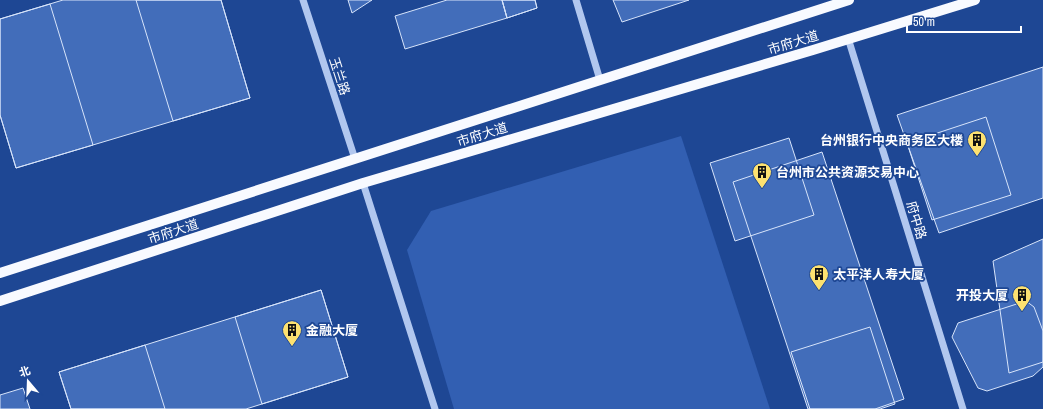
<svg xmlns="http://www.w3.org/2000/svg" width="1043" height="409" font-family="'Archivo Narrow','Noto Sans SC',sans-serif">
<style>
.green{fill:#325fb2}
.building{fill:#426dba;stroke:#d7e4fa}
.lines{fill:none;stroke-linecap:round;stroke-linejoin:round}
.minor{stroke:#b1c7ef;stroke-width:7}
.major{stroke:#f8faff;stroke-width:10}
.labels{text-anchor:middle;stroke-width:3.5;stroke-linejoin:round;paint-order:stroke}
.street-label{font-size:13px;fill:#fff;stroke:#1e4794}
.poi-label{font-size:13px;font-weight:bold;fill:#fff;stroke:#1e4794;text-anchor:start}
</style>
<rect width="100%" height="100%" fill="#1e4794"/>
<path class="green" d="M681,136L770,409H454L407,250L431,211Z"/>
<path class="building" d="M63,0H221L250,98L16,168L0,115V19Z
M136,0H221L250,98L173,121Z
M348,0H372L352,13Z
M447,0H502L507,18L405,49L395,16Z
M502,0H535L537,8L507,18Z
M502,0H535L537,8L507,18Z
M613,0H689L622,22Z
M50,4L93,145L16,168L0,115V19Z
M1043,67V198L939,233L897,115Z
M986,117L1011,195L932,220L907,143Z
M789,138L814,215L735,241L710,163Z
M822,152L904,399L875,409H808L733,182Z
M1043,239V362L1009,373L993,261Z
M321,290L348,377L262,404L235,317Z
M321,290L348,377L246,409H71L59,372Z
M1026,301L1034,307L1043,331V367L1033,376L987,391L978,388L952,337L958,323Z
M870,327L895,404L880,409H810L791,352Z
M145,345L165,409H71L59,372Z
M23,388L30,409H0V395Z"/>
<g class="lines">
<path class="minor" d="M303,0L355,159
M576,0L600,80
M848,38L963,409
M363,183L435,409"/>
<path class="major" d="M0,273L849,0
M0,301L363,183L813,50L975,0"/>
</g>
<defs>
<symbol id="building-pin" viewBox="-11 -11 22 30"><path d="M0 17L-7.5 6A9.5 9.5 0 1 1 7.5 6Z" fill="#fde170" stroke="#1e4794"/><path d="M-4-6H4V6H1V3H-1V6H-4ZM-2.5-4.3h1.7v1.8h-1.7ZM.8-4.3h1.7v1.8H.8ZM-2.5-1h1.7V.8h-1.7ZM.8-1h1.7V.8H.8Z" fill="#111"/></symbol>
</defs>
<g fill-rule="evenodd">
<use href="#building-pin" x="966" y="129" width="22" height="30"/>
<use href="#building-pin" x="751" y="161" width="22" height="30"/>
<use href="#building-pin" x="808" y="263" width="22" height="30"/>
<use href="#building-pin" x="1011" y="284" width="22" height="30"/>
<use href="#building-pin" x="281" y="319" width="22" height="30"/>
</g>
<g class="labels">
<g class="street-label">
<text transform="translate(793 42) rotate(-17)" y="5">市府大道</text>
<text transform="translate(340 76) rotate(72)" y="5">玉兰路</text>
<text transform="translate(482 134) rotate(-17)" y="5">市府大道</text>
<text transform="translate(917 220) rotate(73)" y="5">府中路</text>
<text transform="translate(173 231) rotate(-18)" y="5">市府大道</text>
</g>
<g class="poi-label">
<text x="963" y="145" text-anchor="end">台州银行中央商务区大楼</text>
<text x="776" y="177">台州市公共资源交易中心</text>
<text x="833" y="279">太平洋人寿大厦</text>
<text x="1008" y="300" text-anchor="end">开投大厦</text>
<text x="306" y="335">金融大厦</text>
</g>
</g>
<g transform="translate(28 381) rotate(341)" stroke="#1e4794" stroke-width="3" paint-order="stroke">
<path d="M0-3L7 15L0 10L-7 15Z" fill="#ffffff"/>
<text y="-6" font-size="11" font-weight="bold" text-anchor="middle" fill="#ffffff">北</text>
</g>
<path d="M907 26v6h114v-6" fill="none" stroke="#ffffff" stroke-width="2"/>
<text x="913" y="26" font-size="12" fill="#ffffff" stroke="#1e4794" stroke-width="3" paint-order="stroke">50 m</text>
</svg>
